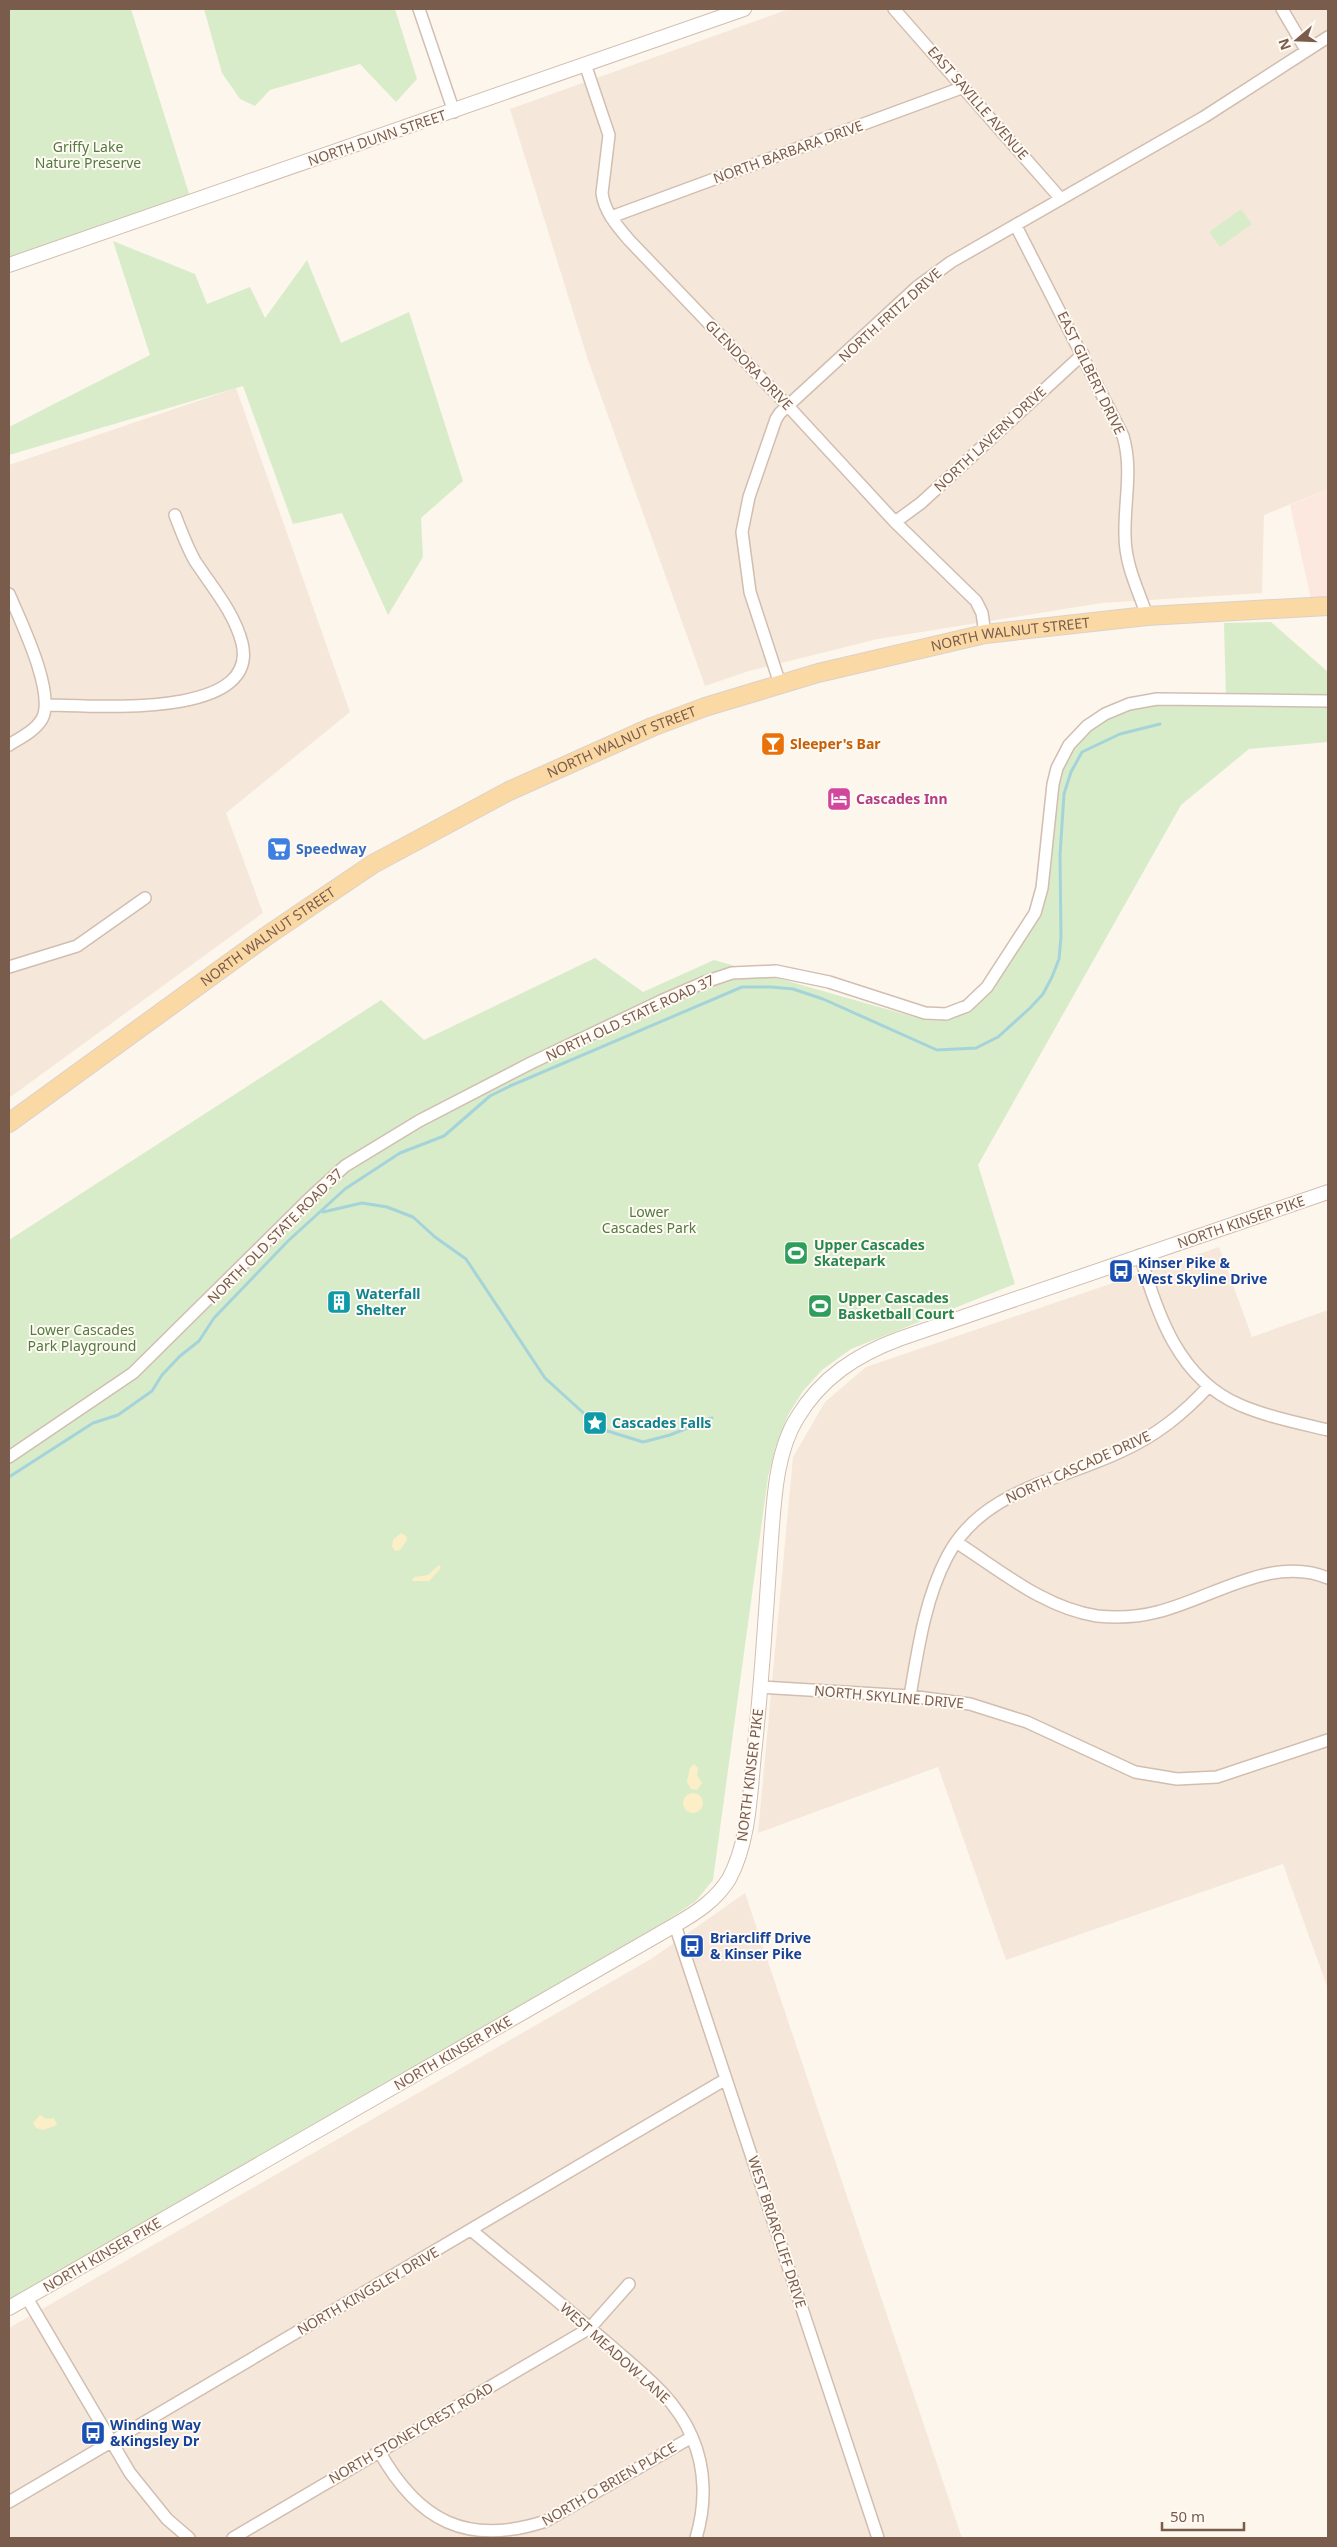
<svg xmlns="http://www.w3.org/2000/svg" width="1337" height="2547" font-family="'Noto Sans',sans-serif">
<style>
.residential{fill:#f5e8da}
.commercial{fill:#fde8e0}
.green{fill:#d8ecc9}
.sand{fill:#fcefc7}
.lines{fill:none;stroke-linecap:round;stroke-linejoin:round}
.stream{stroke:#a5d3da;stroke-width:3}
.minor-casing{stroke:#d1beb0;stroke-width:14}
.tertiary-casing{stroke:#d1beb0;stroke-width:16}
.primary-casing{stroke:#dad1cd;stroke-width:20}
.minor{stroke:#fff;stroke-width:11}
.tertiary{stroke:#fff;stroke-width:14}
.primary{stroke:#fbd9a5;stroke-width:18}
.labels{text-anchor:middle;stroke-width:4;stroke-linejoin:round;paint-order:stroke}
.street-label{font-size:14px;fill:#7a5c4d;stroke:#fffaf3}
.park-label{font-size:14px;fill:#537a41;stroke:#fffaf3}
.food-label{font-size:14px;font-weight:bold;fill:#c56008;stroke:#fffaf3;text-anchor:start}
.hotel-label{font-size:14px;font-weight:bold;fill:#b23c85;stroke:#fffaf3;text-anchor:start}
.shop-label{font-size:14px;font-weight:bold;fill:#366cbe;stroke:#fffaf3;text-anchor:start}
.leisure-label{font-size:14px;font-weight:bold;fill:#27864d;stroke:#fffaf3;text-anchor:start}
.transit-label{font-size:14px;font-weight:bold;fill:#164399;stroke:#fffaf3;text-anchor:start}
.culture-label{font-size:14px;font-weight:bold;fill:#0d838f;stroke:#fffaf3;text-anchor:start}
</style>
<rect width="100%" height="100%" fill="#fdf6ec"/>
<path class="residential" d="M789,9H1328V489L1264,515L1262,593L1102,603L878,639L749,671L705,686L588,360L510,109Z
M236,388L350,712L226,813L263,913L9,1098V465Z
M1219,1247L1252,1337L1328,1310V1989L1283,1864L1006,1960L938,1767L758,1833L793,1457L825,1402L866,1367Z
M745,1893L962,2538H9V2328L651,1959Z"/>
<path class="commercial" d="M1328,489V596L1311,599L1290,505Z"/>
<path class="green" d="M9,9H131L191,200L9,265Z
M204,9H395L417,79L396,102L360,64L270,90L255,106L240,99L222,73Z
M1241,209L1252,224L1220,247L1209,232Z
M113,241L195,274L207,304L250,287L265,318L307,260L341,343L409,312L463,481L421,518L423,557L388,615L342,513L293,524L243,386L9,455V427L150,355Z
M1271,622L1328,672V742L1249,749L1181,805L978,1165L1015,1284L851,1349L822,1370L803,1391L788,1415L776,1446L768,1477L713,1880L696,1901L668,1920L9,2300V1240L381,1000L424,1040L595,958L643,992L714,960L925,1020C976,1025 994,985 1017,948C1027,933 1040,916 1045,899C1060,844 1040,772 1089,731C1126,698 1180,702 1226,698L1224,623Z"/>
<path class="sand" d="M401,1533L406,1536L407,1540L400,1550L395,1551L392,1546L393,1540Z
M439,1565L441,1568L429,1581H412L414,1577L428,1575Z
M694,1764L698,1768L697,1775L702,1783L697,1790L691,1789L687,1782L690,1768Z
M683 1803a10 10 0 1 1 20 0a10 10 0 1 1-20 0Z
M40,2115L46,2119L54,2118L57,2125L43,2130L36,2128L33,2123Z"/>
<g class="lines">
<path class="stream" d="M323,1212L362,1203L387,1207L413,1217L435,1237L466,1259L545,1378L601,1429L643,1442L670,1435L712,1418
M9,1477L93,1423L118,1415L152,1391L162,1375L180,1356L199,1341L214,1318L288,1241L345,1189L400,1153L444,1136L490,1096L510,1086L742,987H771L793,989L823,999L937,1050L976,1048L998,1037L1030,1008L1043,994L1052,977L1059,959L1061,937L1060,855L1064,794L1071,772L1082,752L1120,734L1160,724"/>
<defs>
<path id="minor" d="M419,9L454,112
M894,9L1061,199
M1282,9L1306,50
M585,64L609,135L602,193C604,211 617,226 629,240L788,406L895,522L976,601L982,613L985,634
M611,217L964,87
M1016,226L1123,436C1133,469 1124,502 1125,535C1125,565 1138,589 1147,616
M895,522L921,503L1083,354
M9,594C20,620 56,693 42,719C35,731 20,738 9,745
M780,684L750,592L742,532L749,497L776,419L780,413L917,287L951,262L1204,117L1328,37
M46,705C88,705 261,721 242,643C234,612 212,587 195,561C187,547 181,531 175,515
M9,967L77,946L145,898
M1140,1255C1157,1314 1179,1379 1240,1405C1268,1417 1299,1423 1328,1430
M9,1457L133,1373L310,1198L345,1166L419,1121L531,1063L663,1000L705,982L732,973L776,971L829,982L925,1013L946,1014L967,1006L987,987L1035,913L1042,888L1053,784L1057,768L1069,745L1087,726L1105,714L1129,704L1157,699L1328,701
M956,1542C1000,1570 1044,1608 1097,1616C1117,1618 1138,1617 1157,1612C1211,1599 1272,1554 1328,1578
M760,1687L910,1696L970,1704L1027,1722L1135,1772L1177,1779L1217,1777L1328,1740
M910,1696C918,1649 925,1599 947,1557C982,1489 1060,1481 1122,1451C1157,1435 1183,1414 1209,1386
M675,1925L878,2538
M471,2230C518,2269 566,2307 612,2347C643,2374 676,2399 692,2437C706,2469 706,2505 696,2538
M27,2298L130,2473L167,2519L189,2538
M379,2451C418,2521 467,2547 546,2521L692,2437
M9,2502L726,2079
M233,2538L590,2328L629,2284"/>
<path id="tertiary" d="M9,265L744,9
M9,2308L675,1925C696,1913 716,1900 729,1879C749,1842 750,1794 754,1754C762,1682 766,1610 771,1539C774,1500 776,1452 797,1418C821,1378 856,1355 899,1339L1328,1192"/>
<g id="primary">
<path id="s1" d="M9,1123L268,935L373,864L509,791L652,727L705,707L818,673L985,634L1147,616L1328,606"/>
</g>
</defs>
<use href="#minor" class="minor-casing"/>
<use href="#tertiary" class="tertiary-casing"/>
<use href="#primary" class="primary-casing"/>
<use href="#minor" class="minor"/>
<use href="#tertiary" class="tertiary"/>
<use href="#primary" class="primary"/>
</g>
<defs>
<symbol id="bar-square" viewBox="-11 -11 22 22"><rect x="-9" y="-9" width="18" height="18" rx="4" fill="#e8710a" stroke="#fffaf3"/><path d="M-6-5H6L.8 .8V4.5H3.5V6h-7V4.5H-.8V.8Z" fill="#fff"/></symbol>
<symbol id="hotel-square" viewBox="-11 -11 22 22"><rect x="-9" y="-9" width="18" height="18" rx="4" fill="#d1479c" stroke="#fffaf3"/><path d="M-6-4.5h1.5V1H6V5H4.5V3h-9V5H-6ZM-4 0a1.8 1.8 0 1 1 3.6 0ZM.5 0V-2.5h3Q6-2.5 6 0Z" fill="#fff"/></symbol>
<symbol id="supermarket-square" viewBox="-11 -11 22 22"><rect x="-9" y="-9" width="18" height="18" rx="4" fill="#3f7fe0" stroke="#fffaf3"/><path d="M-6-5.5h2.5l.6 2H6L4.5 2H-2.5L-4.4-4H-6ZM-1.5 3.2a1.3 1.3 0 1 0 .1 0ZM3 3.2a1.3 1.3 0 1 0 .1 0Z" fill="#fff"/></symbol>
<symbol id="stadium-square" viewBox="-11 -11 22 22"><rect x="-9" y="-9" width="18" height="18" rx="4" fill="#2e9e5b" stroke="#fffaf3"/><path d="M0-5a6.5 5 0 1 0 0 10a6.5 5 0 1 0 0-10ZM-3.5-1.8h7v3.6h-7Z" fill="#fff"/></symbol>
<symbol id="bus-square" viewBox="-11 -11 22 22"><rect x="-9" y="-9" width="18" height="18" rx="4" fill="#1a4fb4" stroke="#fffaf3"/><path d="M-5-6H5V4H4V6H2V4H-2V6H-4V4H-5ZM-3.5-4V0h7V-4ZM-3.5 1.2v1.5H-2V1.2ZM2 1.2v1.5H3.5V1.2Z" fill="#fff"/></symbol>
<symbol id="building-square" viewBox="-11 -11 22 22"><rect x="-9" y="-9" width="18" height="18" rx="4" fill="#0f9aa8" stroke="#fffaf3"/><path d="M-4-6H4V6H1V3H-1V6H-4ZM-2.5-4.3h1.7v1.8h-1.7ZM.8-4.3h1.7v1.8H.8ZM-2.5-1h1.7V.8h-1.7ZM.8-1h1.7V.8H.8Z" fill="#fff"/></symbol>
<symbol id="sight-square" viewBox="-11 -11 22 22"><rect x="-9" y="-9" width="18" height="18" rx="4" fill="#0f9aa8" stroke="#fffaf3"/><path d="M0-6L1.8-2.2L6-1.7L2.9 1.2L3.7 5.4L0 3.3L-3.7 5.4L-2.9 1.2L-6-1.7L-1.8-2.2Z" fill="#fff"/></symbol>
</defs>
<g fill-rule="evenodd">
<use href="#bar-square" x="759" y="730" width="28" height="28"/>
<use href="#hotel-square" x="825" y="785" width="28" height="28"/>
<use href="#supermarket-square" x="265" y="835" width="28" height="28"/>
<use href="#stadium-square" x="782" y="1239" width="28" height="28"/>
<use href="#bus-square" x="1107" y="1257" width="28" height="28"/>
<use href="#building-square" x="325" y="1288" width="28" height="28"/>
<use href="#stadium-square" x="806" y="1292" width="28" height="28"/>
<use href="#sight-square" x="581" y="1409" width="28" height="28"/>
<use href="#bus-square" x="678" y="1932" width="28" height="28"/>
<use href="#bus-square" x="79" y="2419" width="28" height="28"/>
</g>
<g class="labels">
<g class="street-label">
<text transform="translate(978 103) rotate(49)" y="5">EAST SAVILLE AVENUE</text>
<text transform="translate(377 138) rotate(-19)" y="5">NORTH DUNN STREET</text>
<text transform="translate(788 152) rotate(-20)" y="5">NORTH BARBARA DRIVE</text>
<text transform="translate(890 315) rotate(-42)" y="5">NORTH FRITZ DRIVE</text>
<text transform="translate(749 365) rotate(46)" y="5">GLENDORA DRIVE</text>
<text transform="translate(1091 373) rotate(64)" y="5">EAST GILBERT DRIVE</text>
<text transform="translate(990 439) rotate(-43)" y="5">NORTH LAVERN DRIVE</text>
<text dy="5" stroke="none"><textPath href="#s1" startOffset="1129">NORTH WALNUT STREET</textPath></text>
<text dy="5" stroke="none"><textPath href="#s1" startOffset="724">NORTH WALNUT STREET</textPath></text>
<text dy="5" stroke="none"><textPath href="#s1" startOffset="319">NORTH WALNUT STREET</textPath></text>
<text transform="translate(630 1018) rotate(-25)" y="5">NORTH OLD STATE ROAD 37</text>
<text transform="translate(1241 1222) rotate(-19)" y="5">NORTH KINSER PIKE</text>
<text transform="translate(275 1236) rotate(-45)" y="5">NORTH OLD STATE ROAD 37</text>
<text transform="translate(1078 1467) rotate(-24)" y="5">NORTH CASCADE DRIVE</text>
<text transform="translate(889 1697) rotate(5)" y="5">NORTH SKYLINE DRIVE</text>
<text transform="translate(750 1775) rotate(-83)" y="5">NORTH KINSER PIKE</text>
<text transform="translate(453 2053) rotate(-30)" y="5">NORTH KINSER PIKE</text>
<text transform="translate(777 2232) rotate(72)" y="5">WEST BRIARCLIFF DRIVE</text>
<text transform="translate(102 2255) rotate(-30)" y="5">NORTH KINSER PIKE</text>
<text transform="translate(368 2291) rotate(-30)" y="5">NORTH KINGSLEY DRIVE</text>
<text transform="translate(615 2353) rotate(42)" y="5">WEST MEADOW LANE</text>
<text transform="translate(411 2433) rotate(-30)" y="5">NORTH STONEYCREST ROAD</text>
<text transform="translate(609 2484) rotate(-30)" y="5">NORTH O BRIEN PLACE</text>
</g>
<g class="park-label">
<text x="88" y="152">Griffy Lake<tspan x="88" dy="16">Nature Preserve</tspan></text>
<text x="649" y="1217">Lower<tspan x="649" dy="16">Cascades Park</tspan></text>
<text x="82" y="1335">Lower Cascades<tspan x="82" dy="16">Park Playground</tspan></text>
</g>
<g class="food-label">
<text x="790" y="749">Sleeper's Bar</text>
</g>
<g class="hotel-label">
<text x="856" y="804">Cascades Inn</text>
</g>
<g class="shop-label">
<text x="296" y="854">Speedway</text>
</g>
<g class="leisure-label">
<text x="814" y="1250">Upper Cascades<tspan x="814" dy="16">Skatepark</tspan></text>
<text x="838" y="1303">Upper Cascades<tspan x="838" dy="16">Basketball Court</tspan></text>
</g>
<g class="transit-label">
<text x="1138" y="1268">Kinser Pike &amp;<tspan x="1138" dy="16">West Skyline Drive</tspan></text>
<text x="710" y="1943">Briarcliff Drive<tspan x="710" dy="16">&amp; Kinser Pike</tspan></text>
<text x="110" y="2430">Winding Way<tspan x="110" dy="16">&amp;Kingsley Dr</tspan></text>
</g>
<g class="culture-label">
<text x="356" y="1299">Waterfall<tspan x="356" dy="16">Shelter</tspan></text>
<text x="612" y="1428">Cascades Falls</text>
</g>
</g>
<rect width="1337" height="2547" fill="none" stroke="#7a5c4d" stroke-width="20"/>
<g transform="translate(1297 40) rotate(251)" stroke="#fffaf3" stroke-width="4" paint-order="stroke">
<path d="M0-4L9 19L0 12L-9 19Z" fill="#7a5c4d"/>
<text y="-8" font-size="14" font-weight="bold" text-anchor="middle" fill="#7a5c4d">N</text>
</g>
<path d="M1162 2522v8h82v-8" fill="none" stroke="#7a5c4d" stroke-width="2.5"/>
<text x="1170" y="2522" font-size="15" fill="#7a5c4d" stroke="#fffaf3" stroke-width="4" paint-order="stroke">50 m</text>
</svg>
